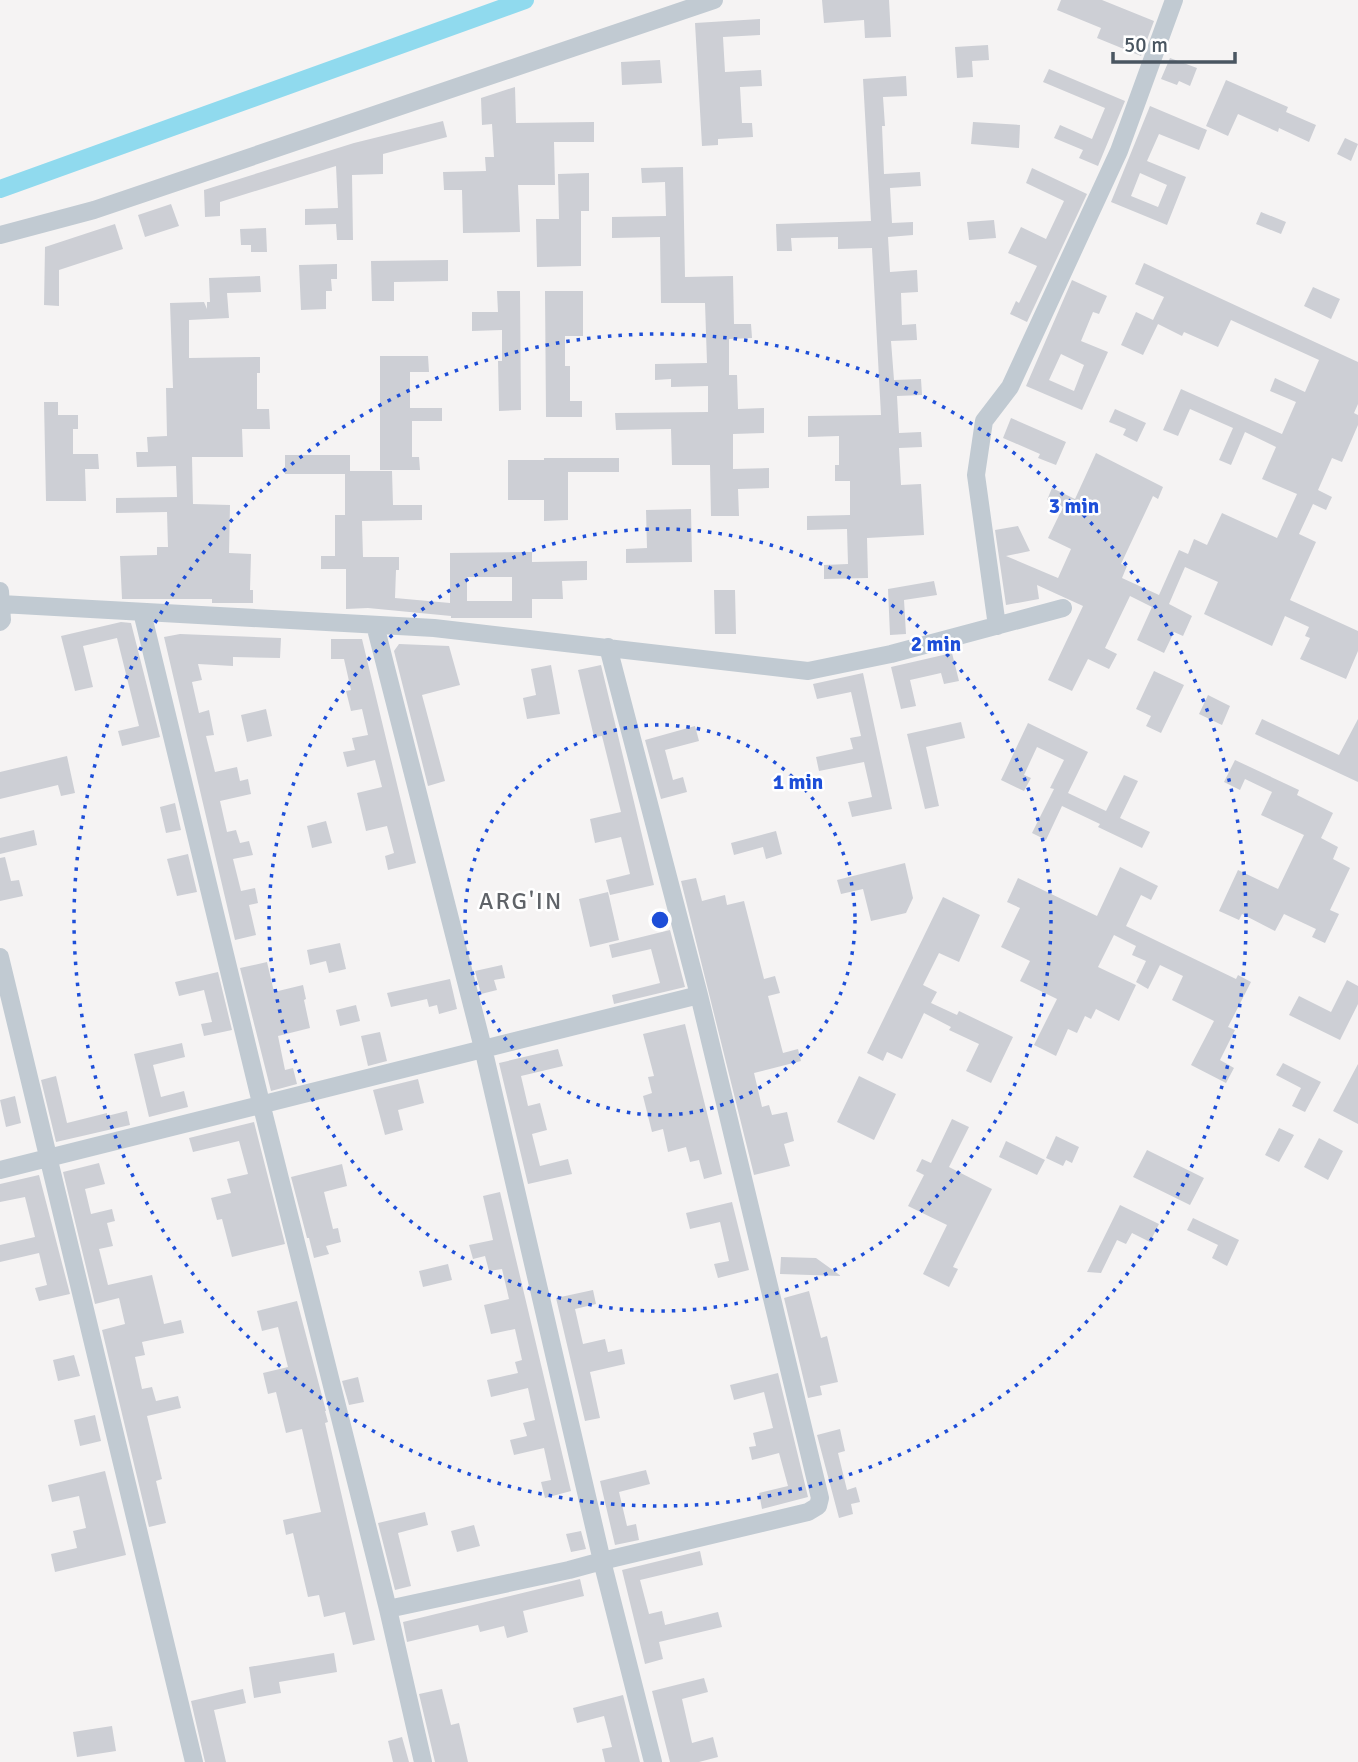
<svg xmlns="http://www.w3.org/2000/svg" width="1358" height="1762" font-family="Signika,sans-serif">
<style>
.lines{fill:none;stroke-linecap:round;stroke-linejoin:round}
.canal{stroke:#90daee;stroke-width:18}
.building{fill:#cdcfd5;fill-rule:evenodd}
.street{stroke:#c1cad2;stroke-width:18}
.ring{fill:none;stroke:#1d4ed8;stroke-width:3.5;stroke-dasharray:3.5 7}
.labels{text-anchor:middle;stroke-width:5;stroke-linejoin:round;paint-order:stroke}
.quarter-label{font-size:24px;letter-spacing:2px;fill:#5f6368;stroke:#fff}
.centre{fill:#1d4ed8;stroke:#fff;stroke-width:3.5}
.ring-label{font-size:21px;text-anchor:middle;font-weight:bold;fill:#1d4ed8;stroke:#fff;stroke-width:5;stroke-linejoin:round;paint-order:stroke}
</style>
<rect width="100%" height="100%" fill="#f5f3f3"/>
<g class="lines">
<path class="canal" d="M0,189L525,0"/>
</g>
<path class="building" d="M822,0H889L891,37L865,38L864,20L824,23Z
M1061,0H1102L1154,21L1141,56L1097,38L1101,28L1057,10Z
M760,19V35L723,37L725,72L761,70L762,86L740,87L742,123H752L753,137L718,139V145L702,146L695,23Z
M988,45L989,60L972,61L973,77L957,78L955,47Z
M1170,58L1197,68L1190,86L1179,81L1177,85L1161,79Z
M660,60L662,83L622,85L621,62Z
M1049,69L1125,101L1098,166L1079,158L1083,150L1054,138L1060,125L1092,139L1105,108L1043,82Z
M906,76L907,96L883,97L885,126H882L884,174L920,172L921,186L890,188L892,223L913,222V235L888,237L890,272L917,270L918,292L901,293L902,325L916,324L917,340L891,341L894,380L921,379L922,395L897,396L899,433L921,432L922,447L899,448L901,485L921,484L924,535L867,538L868,578L824,579V565L848,564L847,529L807,530V516L850,515V481H835V465H839V436L808,437V416L881,415L872,248L838,249V237L791,238L792,251H777L776,224L871,221L863,79Z
M1226,80L1288,107L1286,112L1316,125L1309,142L1279,128L1278,132L1238,114L1228,136L1206,126Z
M515,87L516,123L594,122V142H554L555,185H518L520,232L463,233L462,190H444L443,172L486,171L485,157H494L492,124L482,125L481,98Z
M1150,106L1207,130L1199,150L1159,134L1147,161L1186,177L1167,225L1111,202ZM1140,173L1167,185L1158,207L1131,196Z
M443,121L447,137L383,154V174L352,175L353,240H337L336,224L305,225V209L338,208L336,166L220,202V216L205,217L204,190L354,143Z
M973,122L1020,125L1019,148L971,144Z
M1345,138L1358,144L1351,161L1337,154Z
M683,167L685,277L733,276L734,324H751L752,338L729,339V375H737L738,409L764,408V433L733,434V469L769,468V488L738,489L739,516H711L710,465H672L671,429L616,430L615,413L708,412V386L671,387V379L655,380V364L707,363L705,303H661L660,237L612,238V217L666,216L665,182L642,183L641,168Z
M1032,168L1087,194L1027,322L1010,314L1016,301L1019,303L1037,266L1008,253L1021,227L1046,239L1064,201L1026,183Z
M589,173V211H581V266L537,267L536,219H559L558,174Z
M171,204L179,226L145,237L138,215Z
M1261,212L1286,222L1281,234L1256,224Z
M994,220L996,238L969,240L967,222Z
M115,224L123,249L59,270V306L44,305L45,247Z
M266,228L267,252H251V245H241L240,229Z
M448,260V281L394,282V301H372L371,261Z
M1144,263L1358,362V404L1354,413L1358,415V425L1342,462L1332,458L1318,490L1332,497L1326,510L1313,504L1299,534L1316,542L1290,600L1358,631V651L1346,679L1300,659L1310,638L1305,636L1309,627L1285,616L1272,646L1204,614L1218,582L1185,567L1169,604L1192,616L1183,636L1174,632L1164,653L1137,640L1152,607L1130,596L1105,648L1117,654L1109,669L1088,659L1072,691L1048,680L1083,606L1037,585L1039,599L1006,605L995,530L1018,526L1030,551L1006,556L1058,578L1071,549L1048,538L1063,507L1047,500L1052,488L1075,499L1096,453L1163,487L1158,499L1153,496L1121,564L1127,566L1122,578L1159,595L1179,550L1188,554L1194,539L1207,545L1222,513L1277,538L1297,494L1262,479L1276,447L1245,432L1231,465L1219,460L1233,428L1190,409L1178,436L1163,430L1181,389L1282,434L1296,402L1270,391L1275,378L1305,392L1319,360L1231,320L1218,347L1184,332L1182,336L1158,324L1143,355L1121,345L1136,312L1153,320L1164,297L1135,284Z
M337,264V279H331L332,291H326V309L301,310L299,265Z
M260,276L261,292L227,293L229,318L189,320V358L260,357V373H257V409H269L270,429H242L243,457H192L193,504L230,505L229,553L251,554L250,590H253V603H212V599H122L120,556L157,555V547H168L167,512L116,513V498L177,497L176,466L137,467L136,452H148L147,437L167,436L166,388H173L170,303L204,302L207,309V302H210L209,278Z
M1072,280L1107,296L1099,314L1093,312L1081,341L1108,352L1082,410L1026,386ZM1061,354L1084,365L1074,391L1049,380Z
M1313,287L1340,299L1331,319L1304,306Z
M497,291H520L521,410L499,411L498,361H502V330L472,331V312H498Z
M545,291H583V336H565V366H570V401H582V417H546Z
M380,356H428L429,372H410V408H442V421H412V457H419L420,470H380Z
M44,402H58V415H78V429H73V454H98L99,469H85L86,501H46Z
M1115,409L1146,423L1137,442L1123,435L1126,429L1109,422Z
M1011,418L1066,442L1056,465L1038,458L1040,454L1003,438Z
M285,455H350V471H392L393,505H422V520L362,521L363,557H399V570H396L395,598L450,603V553L532,552V562L587,561V580L562,581L563,599H532V618H451V616L368,608L346,609V569H321V556H335V515H345V474H285ZM467,577H512V601H467Z
M544,458H619V472H568V520L544,521V500H508V460H544Z
M691,509L692,562L626,563V549L647,548L646,510Z
M934,581L937,595L904,600L906,634L890,635L888,589Z
M714,590H735L736,634H715Z
M121,622L131,623L160,737L122,746L118,731L139,726L117,638L83,646L93,687L75,691L61,636Z
M180,634L281,638L280,658L233,657V666L198,664L202,680L192,682L199,713L209,710L214,735L206,736L215,772L237,767L240,781L248,779L251,794L220,801L227,832L236,830L240,843L249,841L253,855L233,859L241,891L255,888L258,903L249,905L256,935L235,940L164,637Z
M331,639H362L416,863L388,870L385,856L394,853L387,826L366,831L357,793L382,787L375,760L347,767L343,752L355,750L352,738L368,735L362,709L351,711L346,691L351,690L344,659H331Z
M399,644L449,646L460,685L422,695L445,781L428,786L394,651Z
M952,653L959,681L944,684L941,673L910,680L916,706L901,709L891,667Z
M551,665L560,714L527,719L523,698L536,695L531,669Z
M601,665L654,885L610,895L606,880L630,874L621,837L595,843L590,819L621,812L602,736L594,737L578,670Z
M1154,671L1184,685L1161,733L1146,726L1151,716L1136,709Z
M863,673L892,809L852,817L848,802L872,797L864,762L819,771L816,757L853,749L850,738L861,736L851,692L817,699L813,684Z
M1208,695L1230,706L1222,725L1199,714Z
M266,709L272,736L247,742L241,715Z
M1262,719L1339,755L1358,719V782L1255,734Z
M961,722L965,738L926,747L939,806L925,809L907,734Z
M1028,723L1088,752L1068,793L1106,811L1124,775L1138,781L1120,818L1150,832L1142,848L1098,827L1100,824L1062,806L1046,840L1032,833L1054,789L1050,788L1064,760L1037,747L1024,775L1031,778L1024,791L1001,780Z
M695,726L699,741L665,750L673,780L683,777L687,792L661,799L645,740Z
M67,756L75,793L61,796L58,785L0,799V772Z
M1235,760L1299,790L1297,795L1333,813L1321,838L1338,847L1333,859L1350,868L1330,910L1339,914L1325,943L1312,937L1316,929L1284,914L1275,931L1242,914L1239,920L1219,911L1238,870L1278,889L1304,835L1261,815L1272,792L1245,779L1240,790L1224,782Z
M175,803L181,830L166,833L160,807Z
M326,821L332,843L312,848L307,826Z
M34,830L37,845L0,854V838Z
M776,831L782,854L766,859L763,847L734,855L731,843Z
M188,854L197,892L177,896L167,859Z
M5,857L11,881L19,880L23,896L0,901V858Z
M905,863L913,898L906,913L871,921L863,889L841,894L837,880Z
M1120,867L1158,886L1151,900L1141,895L1126,926L1236,979L1238,975L1251,982L1228,1027L1235,1030L1220,1060L1234,1068L1226,1083L1191,1065L1214,1021L1172,1000L1183,976L1160,965L1148,989L1136,982L1146,961L1132,955L1136,946L1114,935L1098,967L1136,985L1119,1021L1096,1009L1091,1019L1085,1016L1077,1033L1068,1029L1056,1056L1034,1045L1057,999L1020,981L1030,961L1001,947L1020,908L1007,902L1018,878L1097,916Z
M696,878L702,901L725,895L727,905L744,901L764,979L775,976L780,993L768,996L783,1053L798,1049L801,1061L754,1073L762,1107L769,1105L772,1115L787,1112L794,1141L784,1144L790,1166L754,1175L681,881Z
M608,892L619,940L590,947L579,899Z
M943,897L980,915L959,962L939,953L923,985L937,992L931,1003L957,1015L959,1011L1013,1037L991,1083L966,1071L979,1044L949,1030L951,1027L924,1013L902,1059L887,1052L883,1061L867,1053Z
M670,930L685,987L614,1004L612,995L660,983L651,949L612,958L609,945Z
M340,943L346,969L329,973L326,961L310,965L307,950Z
M267,962L274,992L303,985L306,999L304,1000L310,1028L278,1036L285,1070L293,1068L297,1084L271,1091L240,968Z
M502,965L505,978L494,980L497,990L481,994L475,971Z
M218,972L232,1030L204,1036L201,1024L212,1022L204,990L179,996L175,982Z
M450,979L457,1009L439,1014L437,1005L429,1007L427,999L391,1007L387,993Z
M1347,980L1358,986V1004L1340,1040L1289,1015L1299,996L1331,1012Z
M356,1005L360,1021L340,1026L336,1010Z
M685,1024L722,1174L704,1179L699,1160L690,1162L686,1147L668,1152L663,1129L652,1132L643,1096L652,1093L648,1077L654,1076L643,1034Z
M380,1032L387,1061L368,1066L361,1036Z
M182,1043L185,1057L153,1065L161,1097L184,1091L188,1107L149,1117L134,1054Z
M558,1049L563,1066L521,1076L528,1106L540,1103L547,1130L532,1134L540,1166L568,1159L572,1174L528,1184L499,1063Z
M1283,1063L1321,1082L1305,1112L1292,1106L1301,1088L1276,1075Z
M1358,1064V1124L1333,1111Z
M56,1076L67,1123L107,1113V1116L127,1111L130,1125L56,1142L41,1080Z
M859,1076L896,1094L874,1140L837,1122Z
M418,1079L424,1103L398,1110L403,1130L385,1135L373,1090Z
M15,1096L21,1123L6,1127L0,1100Z
M952,1119L969,1127L949,1167L992,1189L953,1267L958,1269L949,1287L923,1274L947,1225L908,1206L924,1175L916,1171L922,1159L931,1163Z
M254,1122L285,1244L232,1257L222,1219L217,1220L211,1198L231,1193L227,1179L248,1174L239,1141L193,1152L189,1138Z
M1279,1128L1294,1135L1279,1162L1265,1155Z
M1056,1136L1079,1147L1072,1163L1066,1160L1063,1166L1046,1158Z
M1319,1138L1343,1151L1328,1180L1304,1167Z
M1006,1141L1045,1160L1037,1175L999,1157Z
M1147,1150L1204,1178L1190,1205L1133,1177Z
M99,1163L105,1184L85,1189L91,1214L112,1209L115,1221L107,1223L113,1246L99,1249L108,1285L152,1275L164,1324L181,1320L184,1333L142,1342L145,1355L135,1357L142,1389L152,1387L156,1401L178,1396L181,1408L147,1416L162,1479L156,1481L166,1523L149,1527L102,1330L125,1324L119,1298L95,1304L63,1172Z
M342,1164L347,1186L324,1192L333,1229L338,1228L341,1242L326,1246L329,1254L314,1258L309,1238H307L291,1177Z
M39,1175L70,1294L39,1301L35,1288L47,1285L39,1253L0,1262V1245L35,1237L25,1197L0,1202V1184Z
M500,1192L571,1491L545,1498L541,1482L551,1480L544,1448L514,1455L510,1440L527,1436L523,1423L535,1420L528,1388L491,1397L487,1380L518,1373L515,1362L522,1360L515,1329L491,1334L484,1305L509,1299L502,1269L489,1271L485,1256L473,1259L469,1245L493,1240L483,1196Z
M732,1202L749,1270L718,1278L714,1264L729,1261L720,1222L690,1229L686,1213Z
M1120,1205L1159,1224L1150,1242L1132,1233L1126,1244L1117,1240L1101,1273L1087,1272Z
M1193,1218L1239,1240L1227,1266L1212,1258L1218,1245L1187,1230Z
M781,1257L816,1258L841,1276L780,1274Z
M448,1264L452,1280L423,1287L419,1271Z
M593,1290L596,1304L575,1309L583,1344L605,1339L608,1352L622,1349L625,1364L590,1372L600,1418L585,1421L556,1298Z
M809,1291L821,1338L827,1336L838,1382L820,1386L822,1395L808,1398L784,1298Z
M297,1301L326,1411H325L328,1422L325,1423L375,1640L353,1645L345,1612L324,1617L319,1595L308,1597L293,1533L286,1535L283,1520L321,1512L302,1429L286,1433L276,1392L268,1394L263,1373L288,1367L278,1327L262,1331L257,1311Z
M74,1355L80,1376L58,1381L53,1360Z
M778,1373L808,1497L762,1509L759,1493L788,1486L779,1453L752,1460L749,1447L756,1446L753,1433L773,1428L764,1392L734,1400L730,1385Z
M358,1377L364,1402L349,1405L342,1381Z
M95,1415L101,1441L80,1446L74,1420Z
M840,1429L845,1451L838,1453L847,1490L856,1487L860,1502L851,1504L853,1514L839,1518L817,1435Z
M646,1470L650,1484L619,1492L627,1526L636,1524L639,1540L615,1545L600,1481Z
M105,1471L126,1555L55,1572L51,1554L77,1548L73,1531L86,1528L79,1496L52,1502L48,1485Z
M425,1512L428,1525L398,1533L411,1586L395,1590L378,1523Z
M474,1525L480,1546L457,1552L451,1531Z
M581,1531L586,1549L571,1552L566,1534Z
M700,1551L703,1565L640,1580L649,1614L662,1611L665,1625L718,1612L722,1627L659,1642L663,1659L645,1664L622,1570Z
M580,1579L584,1596L523,1611L528,1632L507,1638L504,1626L480,1632L478,1625L407,1642L403,1622Z
M334,1653L337,1672L279,1682L281,1693L254,1698L249,1667Z
M704,1678L708,1692L682,1699L692,1743L713,1737L718,1757L699,1762H670L652,1691Z
M243,1689L246,1703L214,1710L226,1762H205L191,1701Z
M442,1689L451,1725L459,1723L468,1762H435L419,1694Z
M623,1695L640,1762H605L602,1749L612,1747L604,1716L577,1723L573,1708Z
M112,1726L116,1751L77,1757L73,1732Z
M402,1737L409,1762H393L388,1741Z"/>
<g class="lines">
<path class="street" d="M0,235L94,210L714,0
M0,591L2,620L0,622
M1,604L434,628L808,671L891,654L1063,608
M142,612L261,1103L388,1609L423,1762
M375,625L483,1048L602,1561L653,1762
M997,626L976,475L984,421L1010,387L1119,151L1174,0
M0,957L194,1762
M0,1170L699,995
M388,1609L569,1570L602,1561L808,1512L818,1506L820,1498L699,995L608,647"/>
</g>
<g class="ring">
<circle cx="660" cy="920" r="195"/>
<circle cx="660" cy="920" r="391"/>
<circle cx="660" cy="920" r="586"/>
</g>
<g class="labels">
<g class="quarter-label">
<text x="521" y="909">ARG'IN</text>
</g>
</g>
<circle cx="660" cy="920" r="10" class="centre"/>
<g class="ring-label">
<text x="1074" y="513">3 min</text>
<text x="936" y="651">2 min</text>
<text x="798" y="789">1 min</text>
</g>
<path d="M1113 52v10h122v-10" fill="none" stroke="#4a5661" stroke-width="3.5"/>
<text x="1124" y="52" font-size="21" fill="#4a5661" stroke="#ffffff" stroke-width="5" paint-order="stroke">50 m</text>
</svg>
